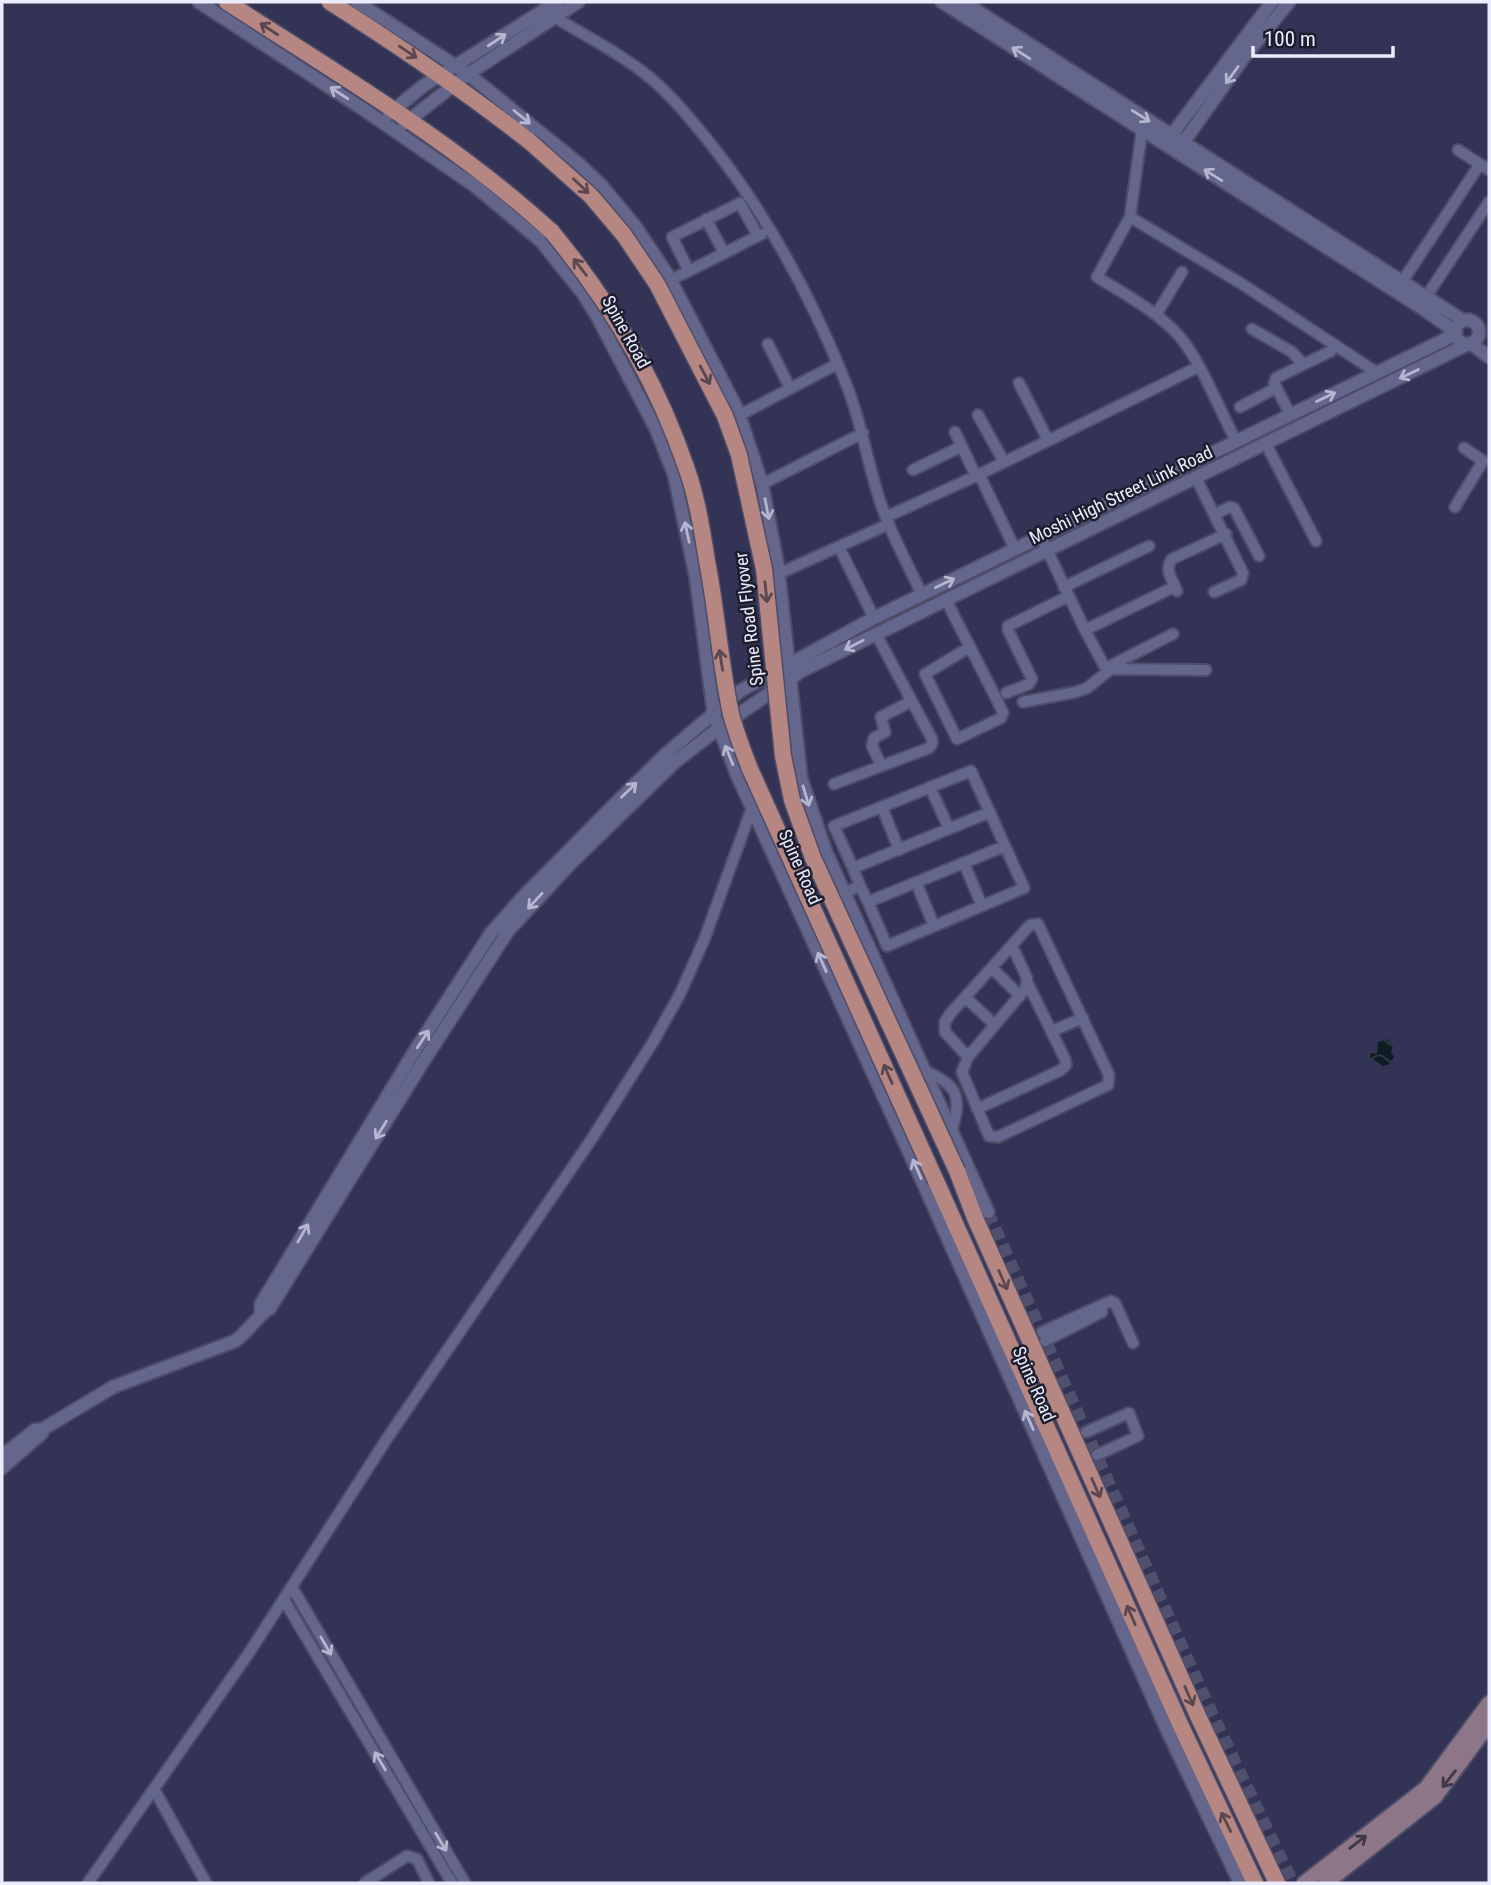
<svg xmlns="http://www.w3.org/2000/svg" width="1491" height="1885" font-family="'Roboto Condensed',sans-serif">
<style>
.water{fill:url(#water-waves)}
.lines{fill:none;stroke-linecap:round;stroke-linejoin:round}
.tertiary-tunnel{stroke:#4f4f6e;stroke-width:12;stroke-dasharray:12 6;stroke-linecap:butt}
.minor-casing{stroke:#4d4d69;stroke-width:14}
.tertiary-casing{stroke:#4d4d69;stroke-width:16}
.secondary-casing{stroke:#4d4d69;stroke-width:18}
.primary-casing{stroke:#4d4d69;stroke-width:19}
.minor{stroke:#64668c;stroke-width:10}
.tertiary{stroke:#64668c;stroke-width:12}
.secondary{stroke:#8d7687;stroke-width:14}
.primary{stroke:#b68682;stroke-width:16}
.primary-bridge-casing{stroke:#4d4d69;stroke-width:19;stroke-linecap:butt}
.primary-bridge{stroke:#b68682;stroke-width:16}
.oneway{stroke:#5a474f}
.oneway2{stroke:#b5b7d0}
.oneway3{stroke:#3e3848}
.labels{text-anchor:middle;stroke-width:5;stroke-linejoin:round;paint-order:stroke}
.street-label{font-size:18px;fill:#ebedfe;stroke:#1c1d2d}
</style>
<defs>
<pattern id="water-waves" width="16" height="10" patternUnits="userSpaceOnUse" patternTransform="scale(1.75)"><rect width="16" height="10" fill="#0c1d23"/><path d="M0 5q4-4 8 0t8 0" fill="none" stroke="#303e44"/></pattern>
</defs>
<rect width="100%" height="100%" fill="#335"/>
<path class="water" d="M1387,1039L1393,1045L1391,1052L1394,1057L1389,1064L1383,1066L1370,1057L1371,1053L1377,1054L1378,1042Z"/>
<g class="lines">
<path class="tertiary-tunnel" d="M988,1212L1211,1711L1293,1883"/>
<defs>
<path id="minor" d="M554,17C586,36 619,53 648,76C670,94 688,116 706,138C766,212 812,298 847,386C860,419 866,454 876,488C886,525 906,560 922,595
M1142,130L1130,217L1097,277C1126,295 1157,311 1180,337C1201,362 1220,411 1236,441
M1458,150L1489,170
M1130,217L1242,284L1376,372
M706,219L724,253
M689,271L672,237L740,203L758,236
M671,280L762,234
M1402,282L1480,164
M1426,297L1489,202
M1156,315L1182,272
M1252,329L1292,352L1303,364
M768,344L790,388
M1019,383L1048,440
M1240,407L1276,388
M1290,414L1274,383L1276,378L1331,351
M740,415L837,364
M978,415L1004,462
M955,432L976,476
M1266,444L1316,541
M913,470L962,446
M979,474L1015,549
M1196,478L1243,573L1241,580L1214,592
M762,484L863,433
M1455,507L1483,461L1464,448
M1215,514L1230,507L1234,508L1259,556
M886,517L976,476L1198,367
M1041,537L1085,630L1107,671
M839,547L874,618
M778,574L889,524
M1064,587L1149,546
M1177,591C1172,579 1164,570 1172,559L1226,534
M946,600L998,702L1003,713L1001,718L957,739L925,674L970,647
M1085,630L1170,589
M1108,667L1173,634
M1006,693L1029,684L1032,679L1008,630V626L1069,596
M1023,702L1076,692L1087,688L1111,669L1206,670
M881,765L872,746L874,738L885,732L881,717L910,702
M834,784L929,748L932,744V739L876,634
M930,787L949,829
M882,807L899,850
M964,863L982,906
M916,882L934,926
M860,886L853,868L990,812
M844,893L860,886L868,902L1005,846L971,771L834,826L853,868
M868,902L887,946L1024,888L1005,846
M992,968L1020,996
M965,997L995,1025
M1052,1031L1083,1018
M968,1057L945,1032V1022L950,1014L1030,925L1038,924L1109,1075L1108,1085L998,1137L989,1136L962,1072L968,1057L1026,988L1027,978L1012,946
M925,1071C958,1085 962,1097 952,1129
M977,1109L1061,1070L1066,1065L1065,1059L1028,984
M1042,1332L1111,1301L1115,1303L1133,1343
M1045,1341L1102,1312
M1086,1432L1129,1413L1138,1436L1097,1455
M292,1587L465,1883
M284,1600L452,1883
M154,1789L206,1883
M88,1883L249,1653L388,1437L593,1137L653,1042L680,994L704,940L752,808
M365,1883L407,1856L417,1859L429,1883"/>
<path id="tertiary" d="M199,2L360,107L475,186L541,241L584,295L598,318L656,429L674,474L696,578L714,715L737,775L924,1185L1167,1730L1240,1883
M357,2L468,74L579,164L602,186L635,226L669,277L738,411L762,484L778,567L801,778L826,852L988,1212
M963,2L1464,321
M389,114L423,86L557,2
M404,124L468,74L578,2
M1167,141L1272,2
M1180,147L1244,57L1289,2
M1455 332a12 12 0 1 1 24 0a12 12 0 1 1-24 0Z
M261,1314V1304L416,1049L491,933L522,898L619,800L667,753L740,691L874,618L1444,340L1456,332L1425,310L942,2
M2,1456L35,1430L43,1429L113,1387L235,1341C248,1332 256,1317 270,1308L421,1065L508,931L570,864L675,762L719,728L803,670L1470,343L1489,357
M2,1468L42,1433"/>
<path id="secondary" d="M1304,1883L1426,1788L1489,1703
M1326,1883L1435,1797L1489,1724"/>
<path id="primary" d="M227,2C338,74 454,142 552,232
M330,2C399,46 465,91 529,141
M957,1171L975,1218L1198,1716L1277,1883
M936,1181L1180,1724L1255,1883"/>
</defs>
<use href="#minor" class="minor-casing"/>
<use href="#tertiary" class="tertiary-casing"/>
<use href="#secondary" class="secondary-casing"/>
<use href="#primary" class="primary-casing"/>
<use href="#minor" class="minor"/>
<use href="#tertiary" class="tertiary"/>
<use href="#secondary" class="secondary"/>
<use href="#primary" class="primary"/>
<defs>
<path id="primary-bridge" d="M529,141L591,196L624,235L657,284L725,416L739,455L764,569L783,756L792,800L813,858L957,1171
M552,232C609,301 657,382 686,467C697,497 702,530 707,561C717,612 720,663 731,714C736,733 743,751 750,769L936,1181"/>
</defs>
<use href="#primary-bridge" class="primary-bridge-casing"/>
<use href="#primary-bridge" class="primary-bridge"/>
</g>
<defs><path id="oneway-shaft" d="M-6 0H5M1.5-3L5.5 0L1.5 3" fill="none" stroke-width="1.6" stroke-linecap="round" stroke-linejoin="round" transform="scale(1.75)"/></defs>
<g class="oneway">
<use href="#oneway-shaft" transform="translate(269 29) rotate(-147)"/>
<use href="#oneway-shaft" transform="translate(408 52) rotate(34)"/>
<use href="#oneway-shaft" transform="translate(581 186) rotate(44)"/>
<use href="#oneway-shaft" transform="translate(580 267) rotate(-128)"/>
<use href="#oneway-shaft" transform="translate(705 375) rotate(62)"/>
<use href="#oneway-shaft" transform="translate(766 592) rotate(84)"/>
<use href="#oneway-shaft" transform="translate(721 660) rotate(-99)"/>
<use href="#oneway-shaft" transform="translate(888 1074) rotate(-114)"/>
<use href="#oneway-shaft" transform="translate(1003 1280) rotate(66)"/>
<use href="#oneway-shaft" transform="translate(1096 1488) rotate(66)"/>
<use href="#oneway-shaft" transform="translate(1131 1615) rotate(-114)"/>
<use href="#oneway-shaft" transform="translate(1189 1696) rotate(66)"/>
<use href="#oneway-shaft" transform="translate(1226 1822) rotate(-116)"/>
</g>
<g class="oneway2">
<use href="#oneway-shaft" transform="translate(497 40) rotate(-33)"/>
<use href="#oneway-shaft" transform="translate(1021 53) rotate(-148)"/>
<use href="#oneway-shaft" transform="translate(1232 75) rotate(126)"/>
<use href="#oneway-shaft" transform="translate(339 93) rotate(-147)"/>
<use href="#oneway-shaft" transform="translate(1141 116) rotate(32)"/>
<use href="#oneway-shaft" transform="translate(522 117) rotate(39)"/>
<use href="#oneway-shaft" transform="translate(1213 175) rotate(-148)"/>
<use href="#oneway-shaft" transform="translate(1409 374) rotate(154)"/>
<use href="#oneway-shaft" transform="translate(1326 397) rotate(-26)"/>
<use href="#oneway-shaft" transform="translate(767 509) rotate(79)"/>
<use href="#oneway-shaft" transform="translate(687 532) rotate(-102)"/>
<use href="#oneway-shaft" transform="translate(945 583) rotate(-26)"/>
<use href="#oneway-shaft" transform="translate(854 645) rotate(153)"/>
<use href="#oneway-shaft" transform="translate(729 755) rotate(-112)"/>
<use href="#oneway-shaft" transform="translate(629 790) rotate(-44)"/>
<use href="#oneway-shaft" transform="translate(806 796) rotate(73)"/>
<use href="#oneway-shaft" transform="translate(535 901) rotate(133)"/>
<use href="#oneway-shaft" transform="translate(822 962) rotate(-114)"/>
<use href="#oneway-shaft" transform="translate(423 1039) rotate(-57)"/>
<use href="#oneway-shaft" transform="translate(381 1130) rotate(122)"/>
<use href="#oneway-shaft" transform="translate(917 1169) rotate(-114)"/>
<use href="#oneway-shaft" transform="translate(303 1233) rotate(-60)"/>
<use href="#oneway-shaft" transform="translate(1029 1420) rotate(-114)"/>
<use href="#oneway-shaft" transform="translate(326 1646) rotate(60)"/>
<use href="#oneway-shaft" transform="translate(380 1761) rotate(-121)"/>
<use href="#oneway-shaft" transform="translate(441 1842) rotate(59)"/>
</g>
<g class="oneway3">
<use href="#oneway-shaft" transform="translate(1449 1779) rotate(128)"/>
<use href="#oneway-shaft" transform="translate(1358 1842) rotate(-38)"/>
</g>
<g class="labels">
<g class="street-label">
<text transform="translate(626 332) rotate(61)" y="6">Spine Road</text>
<text transform="translate(1121 495) rotate(-26)" y="6">Moshi High Street Link Road</text>
<text transform="translate(749 619) rotate(-97)" y="6">Spine Road Flyover</text>
<text transform="translate(800 867) rotate(66)" y="6">Spine Road</text>
<text transform="translate(1034 1384) rotate(66)" y="6">Spine Road</text>
</g>
</g>
<rect width="1491" height="1885" fill="none" stroke="#ebedfe" stroke-width="7"/>
<path d="M1253 46v10h140v-10" fill="none" stroke="#ebedfe" stroke-width="3.5"/>
<text x="1264" y="46" font-size="21" fill="#ebedfe" stroke="#1c1d2d" stroke-width="5" paint-order="stroke">100 m</text>
</svg>
